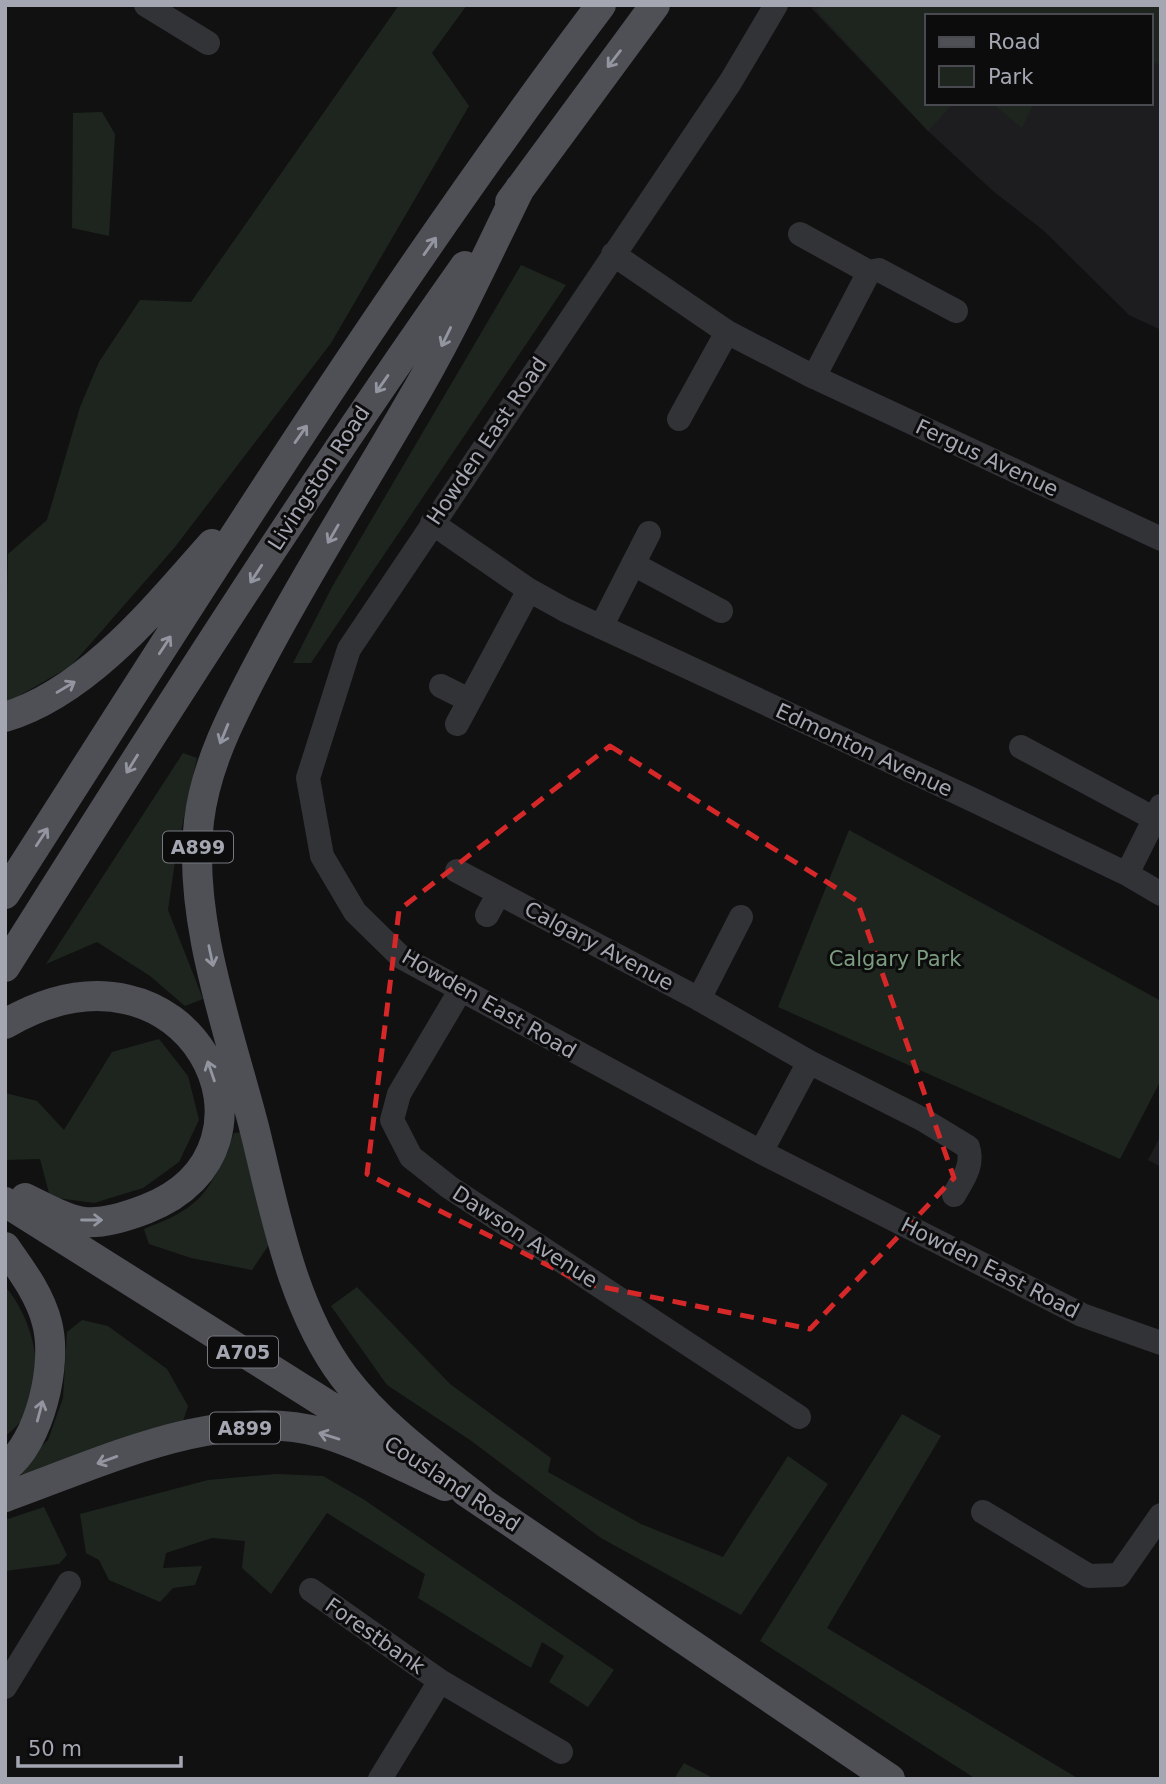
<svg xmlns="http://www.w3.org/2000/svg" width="1166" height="1784" font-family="'DejaVu Sans',sans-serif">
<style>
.built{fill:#1d1d1f;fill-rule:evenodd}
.green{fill:#1e251f}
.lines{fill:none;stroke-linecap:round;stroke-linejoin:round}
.minor{stroke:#323337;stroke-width:24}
.major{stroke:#4f5056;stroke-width:30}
.oneway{stroke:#9396a0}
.marked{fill:none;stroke:#d62828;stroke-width:5;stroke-dasharray:14 9;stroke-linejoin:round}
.labels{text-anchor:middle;stroke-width:6;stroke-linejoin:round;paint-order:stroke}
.shield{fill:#0c0c0d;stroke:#767880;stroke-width:2}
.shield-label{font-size:19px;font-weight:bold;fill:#a4a7b2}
.street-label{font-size:21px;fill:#a4a7b2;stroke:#0c0c0d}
.park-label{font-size:21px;fill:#7c9c80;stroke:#0c0c0d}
</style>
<rect width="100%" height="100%" fill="#111112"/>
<path class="built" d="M813,5H1161V330L1129,315L1044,231L993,191L928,131L811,8ZM926,16H1150V103H926Z
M1161,1135V1167L1148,1160Z"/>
<path class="green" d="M399,5H467L432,53L469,106L331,343L175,547L71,666L5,704L8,554L47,520L80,407L99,362L140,300L191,302Z
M821,5H1161V65L1155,63L1150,74V16H926V103H954L928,131L816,10Z
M992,103H1034L1022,128Z
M102,112L115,134L109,236L72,228L73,113Z
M521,265L566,285L311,663H293L332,587Z
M183,753L197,758L176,854L168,910L203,999L185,1006L150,976L97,942L46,964Z
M849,830L1161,1001V1080L1120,1159L778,1007Z
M159,1039L188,1076L199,1120L179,1162L143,1188L94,1203L50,1197L40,1159L5,1160V1093L37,1101L64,1130L112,1052Z
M242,1132L270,1243L252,1270L191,1258L149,1244L144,1229C205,1206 209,1192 234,1133Z
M5,1286C39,1326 54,1403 5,1436Z
M357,1287L450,1384L551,1458L548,1472L641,1524L723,1557L788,1456L828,1484L741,1615L601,1538L470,1440L387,1385L331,1306Z
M82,1320L108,1326L167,1369L188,1406L182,1424L25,1479L19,1467L48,1440L63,1398L67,1332Z
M902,1414L941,1436L827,1628L1079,1779H976L760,1641Z
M276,1474L323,1476L363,1499L614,1670L588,1707L549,1682L564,1656L542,1642L531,1668L418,1598L425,1574L327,1513L271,1594L242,1568L245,1541L212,1538L166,1553L163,1568L202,1566L195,1585L173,1588L160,1602L109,1580L99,1560L86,1553L80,1514L208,1480Z
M44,1507L67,1555L59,1564L5,1571V1520Z
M684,1763L715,1779H716H674Z"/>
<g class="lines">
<path class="minor" d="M146,5L208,43
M776,5L731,81L349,649L308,778L322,856L355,912L401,957L761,1152L1082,1315L1161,1343
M800,234L869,272L814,377
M613,254L727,332L814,377L1161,539
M869,272L879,270L956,311
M679,419L727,332
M432,523L529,590L565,610L969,798L1127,874L1161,894
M633,564L721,611
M601,627L649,533
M441,686L469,700
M457,724L529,590
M1021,747L1155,819
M457,871L699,999L809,1062L761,1152
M1127,874L1161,806
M487,915L499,893
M460,991L399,1094L392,1120L411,1157L449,1187L799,1417
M699,999L741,917
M809,1062L922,1119L968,1147C974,1165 963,1179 954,1195
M983,1512L1089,1576L1119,1575L1161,1515
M311,1590L440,1681L561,1752
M5,1687L69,1583
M380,1779L440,1681"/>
<path class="major" d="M510,202L655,5
M5,717C88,692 156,607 212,544
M5,894C197,594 386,290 601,5
M5,967C154,730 304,494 465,266
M5,1024C189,917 302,1149 146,1209C128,1216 104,1224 84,1222C65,1220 42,1206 25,1198
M5,1202L393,1446
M5,1247C22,1271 40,1295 47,1323C58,1364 40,1442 5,1468
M465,1491L890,1779
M5,1497C101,1463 220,1404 323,1433C366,1446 405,1468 445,1486
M481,1501C433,1463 381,1426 344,1377C291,1306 275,1211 254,1127C230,1033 187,919 199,821C206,762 235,709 263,656C308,571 360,489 408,406C450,336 484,261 520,188"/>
</g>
<defs><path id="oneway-shaft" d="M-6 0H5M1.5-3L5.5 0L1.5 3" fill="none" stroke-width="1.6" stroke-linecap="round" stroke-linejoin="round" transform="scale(1.75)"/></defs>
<g class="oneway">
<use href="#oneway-shaft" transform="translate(614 59) rotate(128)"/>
<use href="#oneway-shaft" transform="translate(430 246) rotate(-55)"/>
<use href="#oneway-shaft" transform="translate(446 337) rotate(116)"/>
<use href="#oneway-shaft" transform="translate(382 384) rotate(125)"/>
<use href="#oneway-shaft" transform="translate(301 434) rotate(-55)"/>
<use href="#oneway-shaft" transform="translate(333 534) rotate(120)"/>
<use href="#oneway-shaft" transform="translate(256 574) rotate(123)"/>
<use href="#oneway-shaft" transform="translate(165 645) rotate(-57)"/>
<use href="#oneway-shaft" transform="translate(66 687) rotate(-31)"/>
<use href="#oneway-shaft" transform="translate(224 734) rotate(112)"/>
<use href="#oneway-shaft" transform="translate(132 764) rotate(122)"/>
<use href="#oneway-shaft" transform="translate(42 837) rotate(-57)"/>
<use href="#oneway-shaft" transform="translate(211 956) rotate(78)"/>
<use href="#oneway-shaft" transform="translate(211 1071) rotate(-109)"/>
<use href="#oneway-shaft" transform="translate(92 1220)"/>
<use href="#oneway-shaft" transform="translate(40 1411) rotate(-75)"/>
<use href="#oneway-shaft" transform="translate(329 1436) rotate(-163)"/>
<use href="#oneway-shaft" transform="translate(107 1460) rotate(160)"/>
</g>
<path class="marked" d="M610,746L857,901L954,1178L810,1329L583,1283L367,1174L399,910Z"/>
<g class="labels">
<g class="shield">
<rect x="163" y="831.5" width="70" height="31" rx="5"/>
<rect x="208" y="1336.5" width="70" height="31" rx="5"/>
<rect x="210" y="1412.5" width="70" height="31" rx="5"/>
</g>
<g class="shield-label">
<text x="198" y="854">A899</text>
<text x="243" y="1359">A705</text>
<text x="245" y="1435">A899</text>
</g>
<g class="street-label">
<text transform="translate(487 441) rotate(-56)" y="7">Howden East Road</text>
<text transform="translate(987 458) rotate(25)" y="7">Fergus Avenue</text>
<text transform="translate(319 478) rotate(-57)" y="7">Livingston Road</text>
<text transform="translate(864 750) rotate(25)" y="7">Edmonton Avenue</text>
<text transform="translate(599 946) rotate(28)" y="7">Calgary Avenue</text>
<text transform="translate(489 1004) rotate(30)" y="7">Howden East Road</text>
<text transform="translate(525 1237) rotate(33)" y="7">Dawson Avenue</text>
<text transform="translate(990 1268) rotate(27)" y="7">Howden East Road</text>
<text transform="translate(452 1484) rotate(33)" y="7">Cousland Road</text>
<text transform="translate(375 1636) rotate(35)" y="7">Forestbank</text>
</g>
<g class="park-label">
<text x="895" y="966">Calgary Park</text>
</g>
</g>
<rect width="1166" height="1784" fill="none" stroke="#a4a7b2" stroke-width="14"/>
<rect x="925" y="14" width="228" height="91" fill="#0c0c0d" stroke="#494a4f" stroke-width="2"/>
<rect x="939" y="37" width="35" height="10" fill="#4f5056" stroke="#494a4f" stroke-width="2"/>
<text x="988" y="49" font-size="21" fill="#a4a7b2">Road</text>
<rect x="939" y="66" width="35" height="21" fill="#1e251f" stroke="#494a4f" stroke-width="2"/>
<text x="988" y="84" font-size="21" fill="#a4a7b2">Park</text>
<path d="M18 1756v10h163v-10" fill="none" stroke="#a4a7b2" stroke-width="3.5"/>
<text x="28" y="1756" font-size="21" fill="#a4a7b2" stroke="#0c0c0d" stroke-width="5" paint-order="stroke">50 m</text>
</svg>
